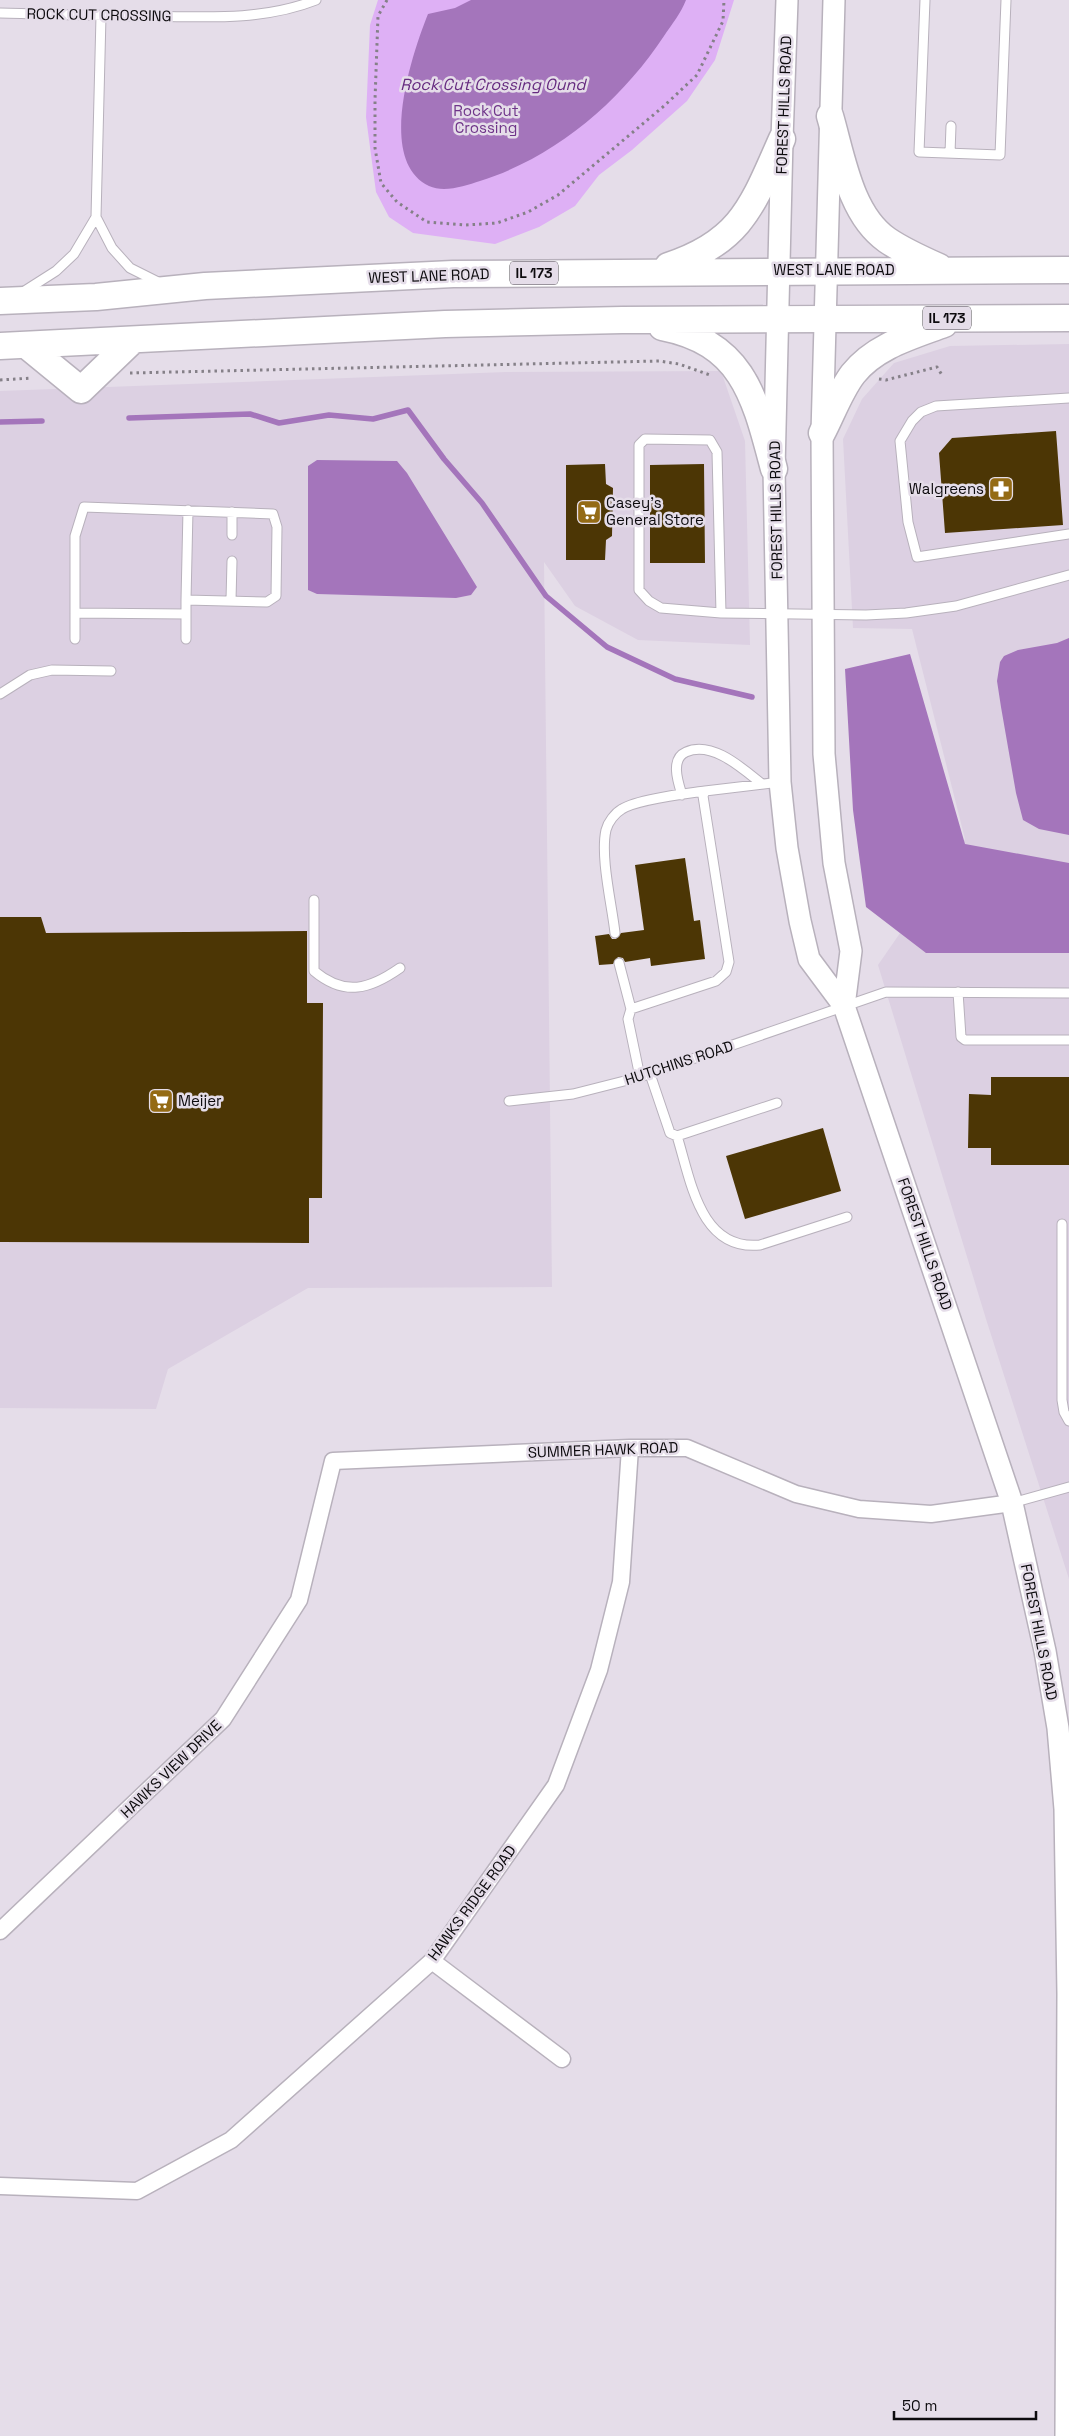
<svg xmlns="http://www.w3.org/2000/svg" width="1069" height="2436" font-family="'Space Grotesk',sans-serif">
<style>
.built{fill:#dcd0e2}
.green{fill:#deb0f5}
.water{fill:#a475bb}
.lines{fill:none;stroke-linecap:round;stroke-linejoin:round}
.stream{stroke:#a475bb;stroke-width:5.5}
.building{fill:#4c3605}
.service-casing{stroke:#b8b1bc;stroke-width:11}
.minor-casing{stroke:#b8b1bc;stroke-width:19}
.tertiary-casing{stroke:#b8b1bc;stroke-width:24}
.primary-casing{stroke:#b8b1bc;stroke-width:29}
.path{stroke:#858088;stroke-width:3;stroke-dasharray:2.5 4;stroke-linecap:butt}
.service{stroke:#fff;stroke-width:9}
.minor{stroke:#fff;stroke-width:16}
.tertiary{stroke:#fff;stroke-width:21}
.primary{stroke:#fff;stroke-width:26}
.labels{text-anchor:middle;stroke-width:5;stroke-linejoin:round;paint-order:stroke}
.shield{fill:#e5dde9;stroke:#4e4a50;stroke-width:1}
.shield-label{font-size:14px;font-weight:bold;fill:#0d0b0e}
.street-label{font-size:15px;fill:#0d0b0e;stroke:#e5dde9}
.park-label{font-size:15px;fill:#6f3489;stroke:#e5dde9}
.poi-label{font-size:15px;fill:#0d0b0e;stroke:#e5dde9;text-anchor:start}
.water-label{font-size:16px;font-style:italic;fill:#652a7f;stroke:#e5dde9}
</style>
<rect width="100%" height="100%" fill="#e5dde9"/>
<path class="built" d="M1069,344V1579L986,1319L878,965L965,839L912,629L853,628L843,439L862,399L894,363L950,346Z
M721,371L745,441L750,645L638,640L575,606L544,562L552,1287L308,1288L168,1369L156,1409L0,1408V391L506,372Z"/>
<path class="green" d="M378,0H734L715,60L687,101L632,150L599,175L575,206L539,227L495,244L413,233L389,217L376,192L366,117L370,25Z"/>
<path class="water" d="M471,0H686C681,13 672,24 664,36C621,101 556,157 480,181C465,186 444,193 429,186C376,161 412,54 428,14L455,8Z
M317,460L397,461L407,473L477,587L471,595L456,598L317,594L308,590V466Z
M1069,638V835L1039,829L1023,820L1016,793L1001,707L997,681L1000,662L1004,656L1018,650L1057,643Z
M910,654L965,844L1069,863V953H926L866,907L853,810L845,669Z"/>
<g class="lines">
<path class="stream" d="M129,418L250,414L279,423L329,415L373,419L408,410L444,459L482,503L546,596L607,647L675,679L752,697
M0,422L42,421"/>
</g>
<path class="building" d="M1056,431L1063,525L945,533L939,453L952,438Z
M605,464L606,484L613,488L612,536L606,540L605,560H566V465Z
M704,464L705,563H650V465Z
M685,858L694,921L700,920L705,959L651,966L650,958L625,962L623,958L618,957L613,964L599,965L595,936L609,934L612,939H616L621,933L644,930L635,865Z
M0,917H41L46,933L307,931V1003H323L322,1198H309V1243L0,1242Z
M991,1077H1069V1165H991V1148H968L969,1094L991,1095Z
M823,1128L841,1191L745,1219L726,1156Z"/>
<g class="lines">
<defs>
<path id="service" d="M925,0L919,152L1000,155L1006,0
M0,13C50,14 99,16 149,16C205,17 263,21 316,0
M101,16L96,217L112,248L130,268L158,282
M950,153L951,126
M23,292L56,271L74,254L96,217
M1069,398L936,406L921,412L912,421L900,441L908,522L917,557L1069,534
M232,535V512
M186,600L188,510
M231,600L232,561
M75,613L186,614
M721,613L717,452L710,440L645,439L639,445V590L649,601L661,608L721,613L866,615L906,613L956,606L1069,575
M75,639V536L84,507L273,514L277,527L276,596L267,602L186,600V639
M0,694L30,675L52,670L111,671
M682,795C678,782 670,759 686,752C712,740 743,769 762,784
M314,900V971C345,997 370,989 400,968
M615,933C612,905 600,857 606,830C608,822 615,813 622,809C638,799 684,794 705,791
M619,963L631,1009
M958,992L961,1037L965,1040H1069
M650,1074L670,1133L677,1136L777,1103
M640,1077L628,1019L631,1009L716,981L726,972L729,962L703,796L705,791L780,782
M509,1101L573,1094L640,1077L886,992L1069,993
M677,1136C691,1181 700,1251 760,1245L847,1217
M1062,1224V1400L1064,1412L1069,1421
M1012,1503L1069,1487"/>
<path id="minor" d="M0,1931L223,1719L299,1600L333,1461L630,1448H687L796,1494L859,1509L931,1514L1012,1503
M432,1961L562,2059
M0,2186L137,2191L231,2140L432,1961L556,1785L599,1670L621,1582L630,1448"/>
<path id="tertiary" d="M787,0L782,139L774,469L780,782L787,848L800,921L809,959L844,1006L1012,1503L1045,1651L1058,1728L1065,1809L1068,1994L1066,2436
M834,0L822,433L824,754L834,863L851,951L844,1006"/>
<path id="primary" d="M830,116C842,157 850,214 887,240C903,251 921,259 939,267
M668,266C742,242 753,204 782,139
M0,301L96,297L205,286L453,274L1069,270
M662,327C744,343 755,398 774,469
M26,345L81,390L133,340
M0,346L445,324L622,320L1069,318
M822,433C832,414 840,391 853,374C875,346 912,336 944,324"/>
</defs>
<use href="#service" class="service-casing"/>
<use href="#minor" class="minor-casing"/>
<use href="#tertiary" class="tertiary-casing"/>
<use href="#primary" class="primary-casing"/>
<path class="path" d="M387,0L378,16L375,100V148L381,183L397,202L427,222L466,225L497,223L528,212L558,195L664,106L697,75L723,21L724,0
M130,373L659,361L679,364L710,375
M879,379L886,380L937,367L942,375
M0,380L32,378"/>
<use href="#service" class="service"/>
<use href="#minor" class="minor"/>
<use href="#tertiary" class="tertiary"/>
<use href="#primary" class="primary"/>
</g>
<defs>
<symbol id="pharmacy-square" viewBox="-11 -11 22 22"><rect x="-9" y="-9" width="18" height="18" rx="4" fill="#946b15" stroke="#e5dde9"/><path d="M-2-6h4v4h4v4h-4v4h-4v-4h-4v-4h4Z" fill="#fff"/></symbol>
<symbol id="supermarket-square" viewBox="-11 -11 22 22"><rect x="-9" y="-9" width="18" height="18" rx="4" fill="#946b15" stroke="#e5dde9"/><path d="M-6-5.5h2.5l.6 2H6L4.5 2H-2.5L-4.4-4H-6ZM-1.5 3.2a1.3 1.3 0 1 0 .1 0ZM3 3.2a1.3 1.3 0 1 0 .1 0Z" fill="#fff"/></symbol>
</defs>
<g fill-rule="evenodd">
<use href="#pharmacy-square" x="987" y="475" width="28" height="28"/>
<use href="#supermarket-square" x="575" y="498" width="28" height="28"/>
<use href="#supermarket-square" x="147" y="1087" width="28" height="28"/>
</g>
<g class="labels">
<g class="shield">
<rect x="510" y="261.5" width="48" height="23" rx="4"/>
<rect x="923" y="306.5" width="48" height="23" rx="4"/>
</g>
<g class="shield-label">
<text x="534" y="278">IL 173</text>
<text x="947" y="323">IL 173</text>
</g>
<g class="street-label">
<text transform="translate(99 15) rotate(1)" y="5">ROCK CUT CROSSING</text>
<text transform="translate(784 105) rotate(-88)" y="5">FOREST HILLS ROAD</text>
<text x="834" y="275">WEST LANE ROAD</text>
<text transform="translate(429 276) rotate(-2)" y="5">WEST LANE ROAD</text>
<text transform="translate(776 510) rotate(-91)" y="5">FOREST HILLS ROAD</text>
<text transform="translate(679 1063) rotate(-18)" y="5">HUTCHINS ROAD</text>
<text transform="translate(925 1244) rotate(71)" y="5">FOREST HILLS ROAD</text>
<text transform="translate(603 1450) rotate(-2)" y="5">SUMMER HAWK ROAD</text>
<text transform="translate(1039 1632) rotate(79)" y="5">FOREST HILLS ROAD</text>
<text transform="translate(171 1769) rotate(-44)" y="5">HAWKS VIEW DRIVE</text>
<text transform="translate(472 1903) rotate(-54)" y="5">HAWKS RIDGE ROAD</text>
</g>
<g class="park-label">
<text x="486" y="116">Rock Cut<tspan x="486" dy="17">Crossing</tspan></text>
</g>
<g class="poi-label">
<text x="984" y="494" text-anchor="end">Walgreens</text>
<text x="606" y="508">Casey's<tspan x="606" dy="17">General Store</tspan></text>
<text x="178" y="1106">Meijer</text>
</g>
<g class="water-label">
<text x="493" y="90">Rock Cut Crossing Ound</text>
</g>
</g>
<path d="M894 2411v8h142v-8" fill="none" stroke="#0d0b0e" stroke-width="2.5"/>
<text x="902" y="2411" font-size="15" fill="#0d0b0e" stroke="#e5dde9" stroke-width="4" paint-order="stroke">50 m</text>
</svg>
